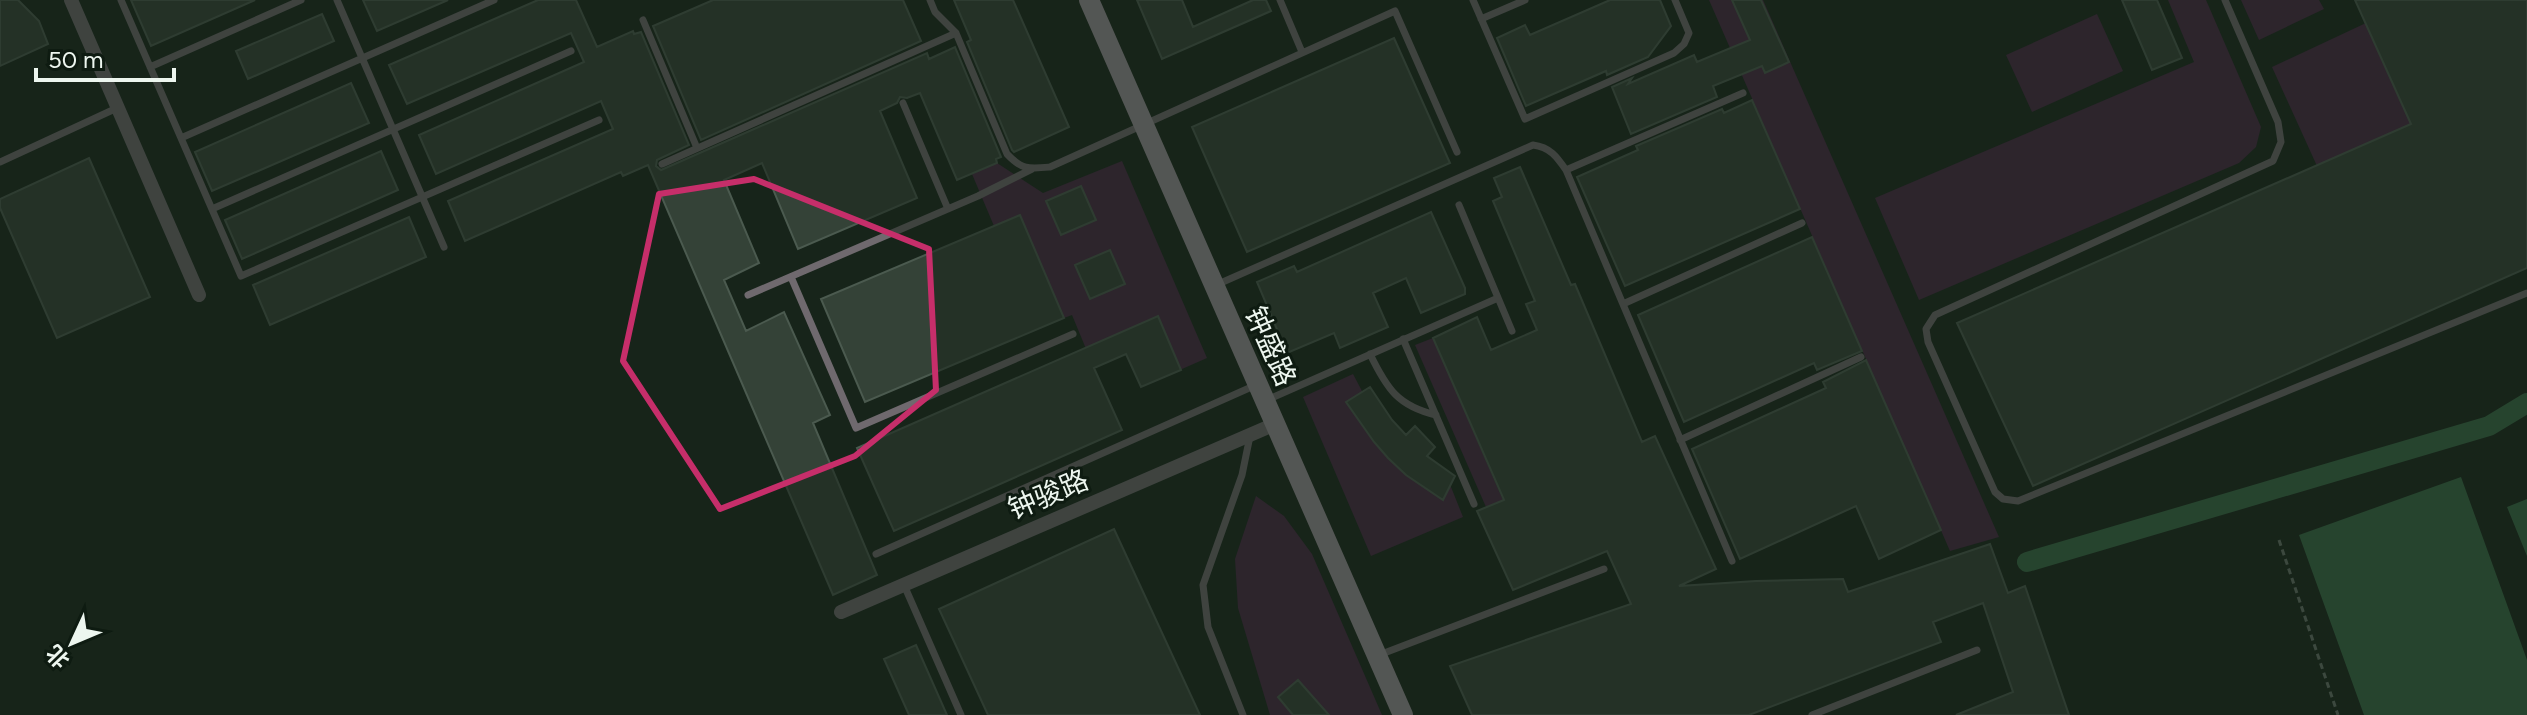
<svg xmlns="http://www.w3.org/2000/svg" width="2527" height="715" font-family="Figtree,'Noto Sans SC',sans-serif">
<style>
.green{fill:#472643}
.water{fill:#396b48}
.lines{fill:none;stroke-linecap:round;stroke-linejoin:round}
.canal{stroke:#396b48;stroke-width:20}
.building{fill:#344237;stroke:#4b5a4f;stroke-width:2}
.path{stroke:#69746c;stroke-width:3;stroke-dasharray:6 4;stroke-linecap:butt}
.lane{stroke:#6f696e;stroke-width:7}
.street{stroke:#6f696e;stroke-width:14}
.secondary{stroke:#9c929b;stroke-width:20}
.marked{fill:none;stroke:#c62e6a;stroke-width:6;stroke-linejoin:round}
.labels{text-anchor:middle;stroke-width:6;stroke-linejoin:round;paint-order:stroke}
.street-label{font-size:28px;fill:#edf6ef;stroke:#0e1b11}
</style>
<rect width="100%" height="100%" fill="#17241a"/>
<path class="green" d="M1709,0H1763L1999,537L1950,551Z
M2168,0H2206L2261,127L2256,147L2239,163L1919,300L1875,198L2194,62Z
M2241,0H2319L2324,9L2259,40Z
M2097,14L2123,71L2032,112L2006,55Z
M2366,23L2411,124L2317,166L2272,67Z
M1122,161L1207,358L1141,387L1126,354L1094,368L1072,315L1064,318L1019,216L994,226L972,174L997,163L1043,193Z
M1433,338L1503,500L1486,507L1415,345Z
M1353,374L1372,410L1449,482L1463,517L1371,556L1303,397Z
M1256,496L1284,516L1312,554L1382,715H1270L1238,608L1235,559Z"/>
<path class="water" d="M2461,477L2527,660V715H2364L2299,535Z
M2527,499V556L2507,507Z"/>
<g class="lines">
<path class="canal" d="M2027,562L2489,426L2527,403"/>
</g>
<path class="building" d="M0,0H18L39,21L48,44L0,66Z
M131,0H255L151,46Z
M363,0H448L377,31Z
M538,0H576L597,47L633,31L634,34L641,32L689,145L657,160L656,166L661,170L927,53L929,59L955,47L1001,157L996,159L997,163L957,180L920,93L907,98L900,97L897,103L880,111L917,198L798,249L762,163L724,180L759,263L724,280L746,331L784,312L830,415L813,423L877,575L833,595L648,165L623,176L621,172L465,241L448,201L613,129L601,101L436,174L419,135L584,62L571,33L407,104L389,65Z
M713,0H903L921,41L701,140L653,26Z
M954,0H1013L1069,127L1014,152L1012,150L967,42L971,40Z
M1137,0H1182L1193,27L1253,0H1266L1271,11L1162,59Z
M1610,0H1660L1671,26L1648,57L1607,75L1606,71L1526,106L1497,38L1525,25L1530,35Z
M1732,0H1761L1789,62L1765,73L1762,66L1713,86L1717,97L1631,134L1612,87L1632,78L1628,84L1694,55L1697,62L1750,40Z
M2122,0H2157L2182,58L2152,70Z
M2355,0H2527V268L2033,486L1957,323L2411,124Z
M322,14L334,41L248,79L236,51Z
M1394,38L1450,163L1247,252L1192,127Z
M351,83L369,123L212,191L195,152Z
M1752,100L1800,209L1625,286L1577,177L1638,150L1636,146L1722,109L1724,113Z
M381,151L398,190L242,259L225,220Z
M89,158L150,297L57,338L0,208V199Z
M1520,167L1571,285L1575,284L1642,442L1655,436L1716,569L1679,586L1756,581L1843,579L1848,592L1990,544L2008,593L2025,586L2069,715H1956L2013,692L1983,603L1933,622L1941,642L1749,715H1472L1450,666L1631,604L1607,551L1513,590L1477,511L1504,500L1433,338L1477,317L1491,350L1537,330L1526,304L1535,301L1493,201L1502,197L1494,178Z
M1081,186L1096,220L1061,235L1046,201Z
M1431,212L1465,288V294L1421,313L1406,278L1373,293L1388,327L1340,348L1334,333L1287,353L1257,282L1294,266L1297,272Z
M1020,215L1064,318L865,402L821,299Z
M409,217L426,257L270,325L253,285Z
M1812,237L1862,351L1817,370L1814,363L1684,422L1638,315Z
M1110,250L1125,284L1090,299L1075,265Z
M1158,316L1181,370L1141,387L1126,354L1094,368L1122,430L894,531L857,448Z
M1866,360L1941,530L1879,559L1856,506L1740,559L1692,449L1826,388L1823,382Z
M1370,387L1392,420L1406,435L1415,426L1435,447L1427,456L1455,476L1443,500L1406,475L1388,458L1374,442L1346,402Z
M1114,529L1200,715H988L939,609Z
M916,645L947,715H909L884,659Z
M1298,680L1329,715H1293L1278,697Z"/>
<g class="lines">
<path class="path" d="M2279,540L2338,715"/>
<path class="lane" d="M121,0L241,276L599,120
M337,0L444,247
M930,0L935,12L956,33L1007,154C1022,170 1029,169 1050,167L1395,11L1457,152
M1280,0L1302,52
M1473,0L1525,119L1674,53L1684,44L1689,33L1675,0
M2225,0L2278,122L2281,142L2273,161L1935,315L1926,329L1928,342L1995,492L2003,499L2018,501L2527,293
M1481,19L1525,0
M643,20L697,148
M150,67L301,0
M903,103L948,209
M181,138L494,0
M0,162L117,108
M662,164L956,33
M1566,170L1743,93
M1459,205L1512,331
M212,209L571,51
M791,277L856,428L1073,334
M1216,285L1533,145C1550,147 1557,157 1566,170L1732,561
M748,295L978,196L1032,169
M1623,304L1802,223
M1403,339L1474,504
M1370,354C1387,389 1398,406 1436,415
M1267,400L1498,298
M1680,440L1861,357
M876,554L1256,385
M904,585L961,715
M1379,655L1604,569
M1243,715L1208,627L1203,585L1242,475L1250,436
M1812,715L1977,650"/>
<path class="street" d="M71,0L199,295
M841,612L1275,424"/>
<path class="secondary" d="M1089,0L1403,715"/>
</g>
<path d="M0 0H2527V715H0ZM754,179L929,249L936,390L855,456L720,509L623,361L659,194Z" fill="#17241a" fill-opacity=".55" fill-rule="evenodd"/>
<path class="marked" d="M754,179L929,249L936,390L855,456L720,509L623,361L659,194Z"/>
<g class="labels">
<g class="street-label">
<text transform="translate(1271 346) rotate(66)" y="10">钟盛路</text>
<text transform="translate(1048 494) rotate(-23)" y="10">钟骏路</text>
</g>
</g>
<g transform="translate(72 643) rotate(226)" stroke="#0e1b11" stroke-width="6" paint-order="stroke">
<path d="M0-6L14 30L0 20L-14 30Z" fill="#edf6ef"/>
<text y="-12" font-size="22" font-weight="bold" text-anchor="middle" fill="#edf6ef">北</text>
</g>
<path d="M36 68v12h138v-12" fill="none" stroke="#edf6ef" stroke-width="4"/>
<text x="48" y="68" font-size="24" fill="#edf6ef" stroke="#0e1b11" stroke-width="6" paint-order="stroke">50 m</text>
</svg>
